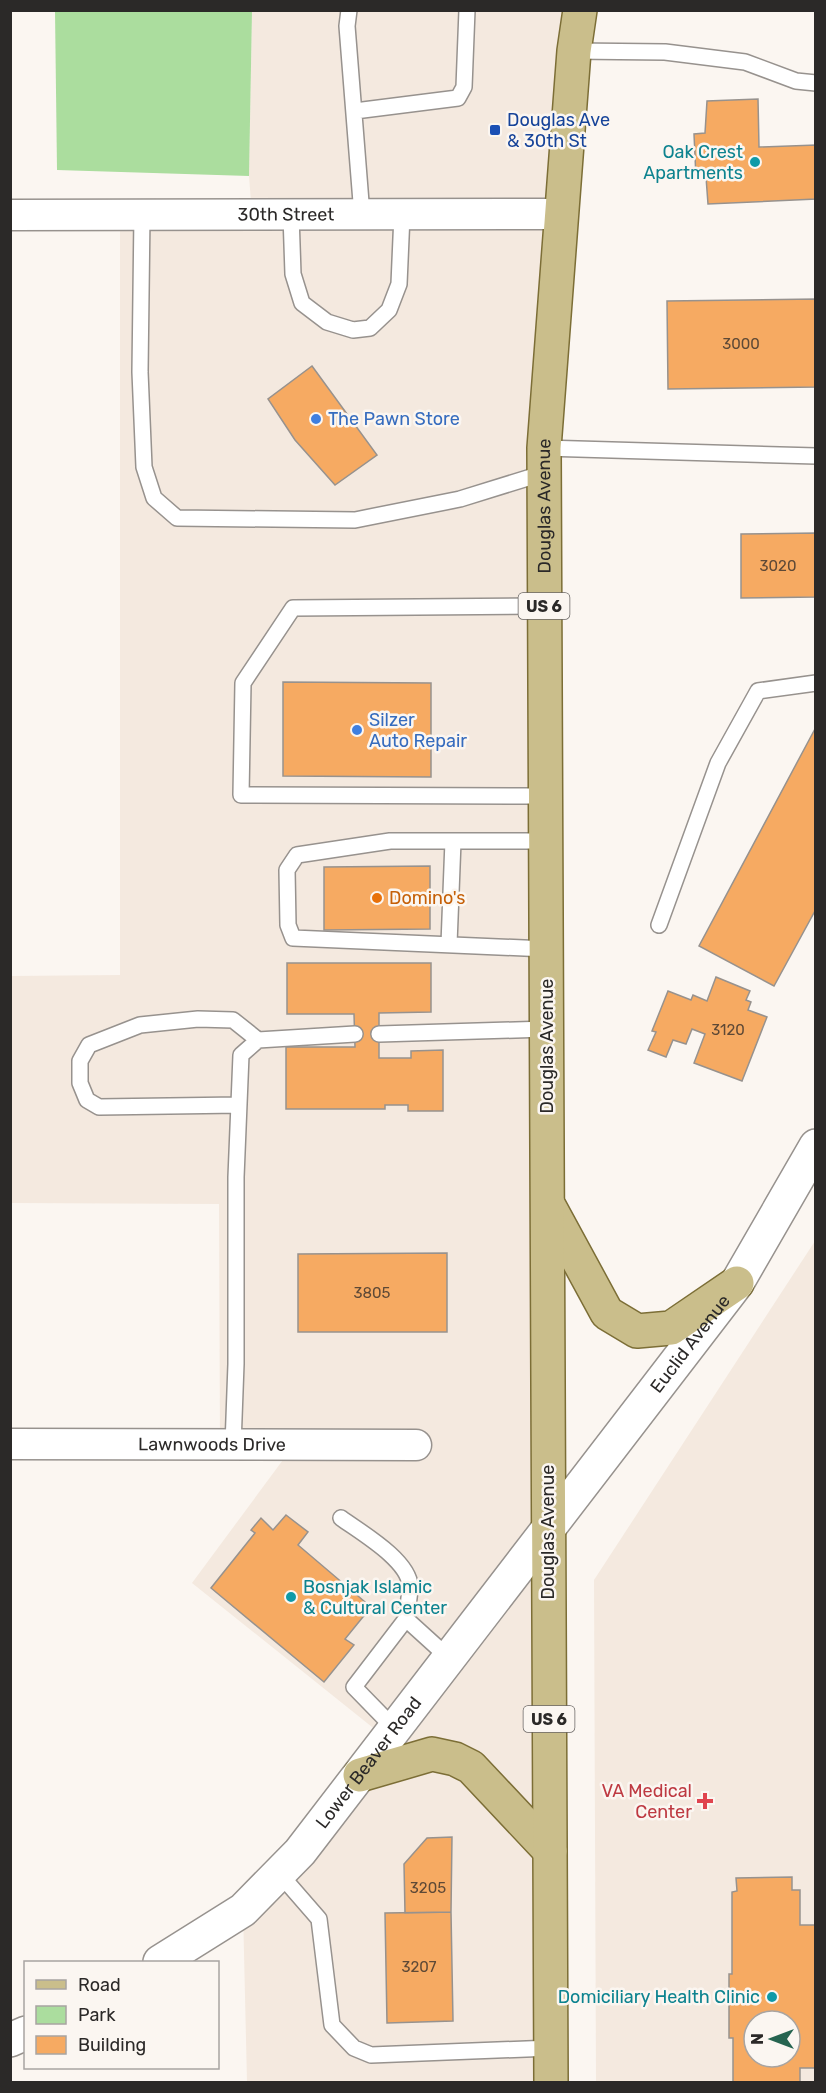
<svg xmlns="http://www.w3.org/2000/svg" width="826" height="2093" font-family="Rubik,sans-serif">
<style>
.built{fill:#f4e9df;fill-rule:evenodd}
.green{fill:#abdd9e}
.building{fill:#f6aa62;stroke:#97928e;stroke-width:1.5;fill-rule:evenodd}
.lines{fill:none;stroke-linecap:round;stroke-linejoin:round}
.service-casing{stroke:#97928e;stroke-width:18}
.minor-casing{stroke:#97928e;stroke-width:33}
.tertiary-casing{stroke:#97928e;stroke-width:36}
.primary-casing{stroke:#7c6e36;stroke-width:36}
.service{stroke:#fff;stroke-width:15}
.minor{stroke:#fff;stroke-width:30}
.tertiary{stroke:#fff;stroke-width:33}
.primary{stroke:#cabe8b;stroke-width:33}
.transit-dot{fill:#1a4fb4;stroke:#fbf6f1;stroke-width:2}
.culture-dot{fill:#0f9aa8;stroke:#fbf6f1;stroke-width:2}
.shop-dot{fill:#3f7fe0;stroke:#fbf6f1;stroke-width:2}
.food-dot{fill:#e8710a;stroke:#fbf6f1;stroke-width:2}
.health-dot{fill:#e0444e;stroke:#fbf6f1;stroke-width:2}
.labels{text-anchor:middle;stroke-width:5;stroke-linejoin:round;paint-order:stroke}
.number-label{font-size:15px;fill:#5e4936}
.shield{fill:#fbf6f1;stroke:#696664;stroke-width:1.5}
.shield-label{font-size:16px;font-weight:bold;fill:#2b2928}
.transit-label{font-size:18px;fill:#164399;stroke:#fbf6f1;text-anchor:start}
.culture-label{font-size:18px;fill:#0d838f;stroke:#fbf6f1;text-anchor:end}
.street-label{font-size:18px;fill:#2b2928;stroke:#fbf6f1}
.shop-label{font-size:18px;fill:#366cbe;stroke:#fbf6f1;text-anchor:start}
.food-label{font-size:18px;fill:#c56008;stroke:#fbf6f1;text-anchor:start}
.health-label{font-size:18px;fill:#be3a42;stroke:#fbf6f1;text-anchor:end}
</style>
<rect width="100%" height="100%" fill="#fbf6f1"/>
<path class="built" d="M252,11H580L544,448L551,2082H247L243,1910L387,1739L192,1583L294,1445H220L219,1204L11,1203V976L120,975V215H252L249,176Z
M815,1241V2082H596L594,1580ZM754,2021H790V2057H754Z"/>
<path class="green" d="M55,11H252L249,176L57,170Z"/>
<path class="building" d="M758,99L759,147L816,145V199L708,204L706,177L696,178L694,134L705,133L707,101Z
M816,299V387L668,389L667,301Z
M312,366L377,455L335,485L295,440L268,399Z
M816,533V597L741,598V534Z
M283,682L431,683V777L283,776Z
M816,727V909L774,986L699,946Z
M430,866V929L324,930V867Z
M287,963H431V1012L379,1013V1058H411V1051L443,1050V1111H408V1105H385V1109H286V1047H355L354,1014H287Z
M716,977L750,991L746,1000L751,1002L748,1010L767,1017L742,1081L694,1063L705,1034L692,1029L686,1044L673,1040L666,1057L648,1050L656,1032L652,1031L668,991L691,1000L693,995L707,1001Z
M447,1253V1332H298V1254Z
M286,1515L308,1532L298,1545L371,1607L345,1639L354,1645L324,1682L211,1588L255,1533L251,1530L261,1518L273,1530Z
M452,1837L451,1912L405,1913L404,1864L427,1838Z
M792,1877V1890H800V1925H816V2068H800V2082H733V2038H729V1974H732V1892L737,1891L736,1878ZM754,2021H790V2057H754Z
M451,1912L453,2021L387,2023L385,1913Z"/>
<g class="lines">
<defs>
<path id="service" d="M349,10L347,26L362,215
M574,51L665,52L745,62L796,81L816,83
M355,111L458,98L464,87L467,10
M142,215L140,372L144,467L154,498L177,518L355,520L460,499L544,473
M291,215L293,274L302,303L327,322L353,330L370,328L389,310L399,284L402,215
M544,448L816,456
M544,606L293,608L243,683L241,795L545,796
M546,841H390L297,855L287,870L288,925L293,938L546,949
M659,925L718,763L758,691L816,683
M449,944L453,841
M379,1034L546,1029
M239,1105L99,1107L87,1100L80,1083V1061L89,1045L140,1025L198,1019L233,1020L258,1040
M233,1445L236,1364V1177L241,1055L258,1040L355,1034
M341,1518C360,1532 409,1560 410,1586C410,1597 407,1609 406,1619L449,1658
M395,1729L354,1687L406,1619
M279,1873L319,1919L332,2025L354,2048L371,2055L551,2048"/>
<g id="minor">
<path id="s1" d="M10,215L562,214"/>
<path id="s2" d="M10,1444L416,1445"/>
</g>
<g id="tertiary">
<path id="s3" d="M160,1962L243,1910L300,1852L737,1283L816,1146"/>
<path d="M10,2040L26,2033"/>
</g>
<g id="primary">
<path d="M550,1208L607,1313L637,1331L671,1328L737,1283"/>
<path d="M360,1775L432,1754L455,1759L471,1767L550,1851"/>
<path id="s4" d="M551,2082L544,448L574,51L580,10"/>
</g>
</defs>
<use href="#service" class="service-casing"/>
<use href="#minor" class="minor-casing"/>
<use href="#tertiary" class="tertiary-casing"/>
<use href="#primary" class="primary-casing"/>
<use href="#service" class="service"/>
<use href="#minor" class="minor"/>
<use href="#tertiary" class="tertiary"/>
<use href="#primary" class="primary"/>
</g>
<rect class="transit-dot" x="489" y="124" width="12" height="12" rx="3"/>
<g class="culture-dot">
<circle cx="755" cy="162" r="6"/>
<circle cx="291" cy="1597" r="6"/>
<circle cx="772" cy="1997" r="6"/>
</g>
<g class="shop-dot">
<circle cx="316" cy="419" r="6"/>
<circle cx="357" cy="730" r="6"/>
</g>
<circle class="food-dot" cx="377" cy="898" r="6"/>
<path class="health-dot" d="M702 1792h6v6h6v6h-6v6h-6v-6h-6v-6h6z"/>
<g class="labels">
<g class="number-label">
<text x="741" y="349">3000</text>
<text x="778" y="571">3020</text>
<text x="728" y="1035">3120</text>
<text x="372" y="1298">3805</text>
<text x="428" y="1893">3205</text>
<text x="419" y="1972">3207</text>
</g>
<g class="shield">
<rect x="518.5" y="593" width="51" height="26" rx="4.5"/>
<rect x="523.5" y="1706" width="51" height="26" rx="4.5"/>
</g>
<g class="shield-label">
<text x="544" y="612">US 6</text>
<text x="549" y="1725">US 6</text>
</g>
<g class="transit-label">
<text x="507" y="126">Douglas Ave<tspan x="507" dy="21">&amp; 30th St</tspan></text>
</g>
<g class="culture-label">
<text x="743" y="158">Oak Crest<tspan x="743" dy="21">Apartments</tspan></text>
<text x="303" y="1593" text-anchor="start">Bosnjak Islamic<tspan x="303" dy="21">&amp; Cultural Center</tspan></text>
<text x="760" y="2003">Domiciliary Health Clinic</text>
</g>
<g class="street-label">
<text dy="6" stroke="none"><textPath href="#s1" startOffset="276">30th Street</textPath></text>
<text dy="6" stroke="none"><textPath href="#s4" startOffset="1576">Douglas Avenue</textPath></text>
<text transform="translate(547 1046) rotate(-90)" y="6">Douglas Avenue</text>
<text dy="6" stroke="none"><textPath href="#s3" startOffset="820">Euclid Avenue</textPath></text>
<text dy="6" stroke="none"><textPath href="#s2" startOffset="202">Lawnwoods Drive</textPath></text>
<text transform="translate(548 1532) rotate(-90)" y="6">Douglas Avenue</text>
<text dy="6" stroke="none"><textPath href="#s3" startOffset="292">Lower Beaver Road</textPath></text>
</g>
<g class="shop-label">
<text x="328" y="425">The Pawn Store</text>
<text x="369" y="726">Silzer<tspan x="369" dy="21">Auto Repair</tspan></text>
</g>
<g class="food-label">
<text x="389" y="904">Domino's</text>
</g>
<g class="health-label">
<text x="692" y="1797">VA Medical<tspan x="692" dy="21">Center</tspan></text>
</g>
</g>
<rect width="826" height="2093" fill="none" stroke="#2b2928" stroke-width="24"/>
<rect x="24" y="1961" width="195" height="108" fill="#fbf6f1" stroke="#a8a4a1" stroke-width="1.5"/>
<rect x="36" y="1980" width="30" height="9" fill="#cabe8b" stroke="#a8a4a1" stroke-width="1.5"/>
<text x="78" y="1991" font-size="18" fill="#2b2928">Road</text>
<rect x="36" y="2006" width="30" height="18" fill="#abdd9e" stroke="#a8a4a1" stroke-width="1.5"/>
<text x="78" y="2021" font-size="18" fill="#2b2928">Park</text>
<rect x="36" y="2036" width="30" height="18" fill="#f6aa62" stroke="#a8a4a1" stroke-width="1.5"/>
<text x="78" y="2051" font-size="18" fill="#2b2928">Building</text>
<g transform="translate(772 2039) rotate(270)"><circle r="28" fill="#fbf6f1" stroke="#a8a4a1" stroke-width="1.5"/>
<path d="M0-4.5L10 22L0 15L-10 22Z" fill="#266450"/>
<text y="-9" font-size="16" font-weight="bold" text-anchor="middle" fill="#2b2928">N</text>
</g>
</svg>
